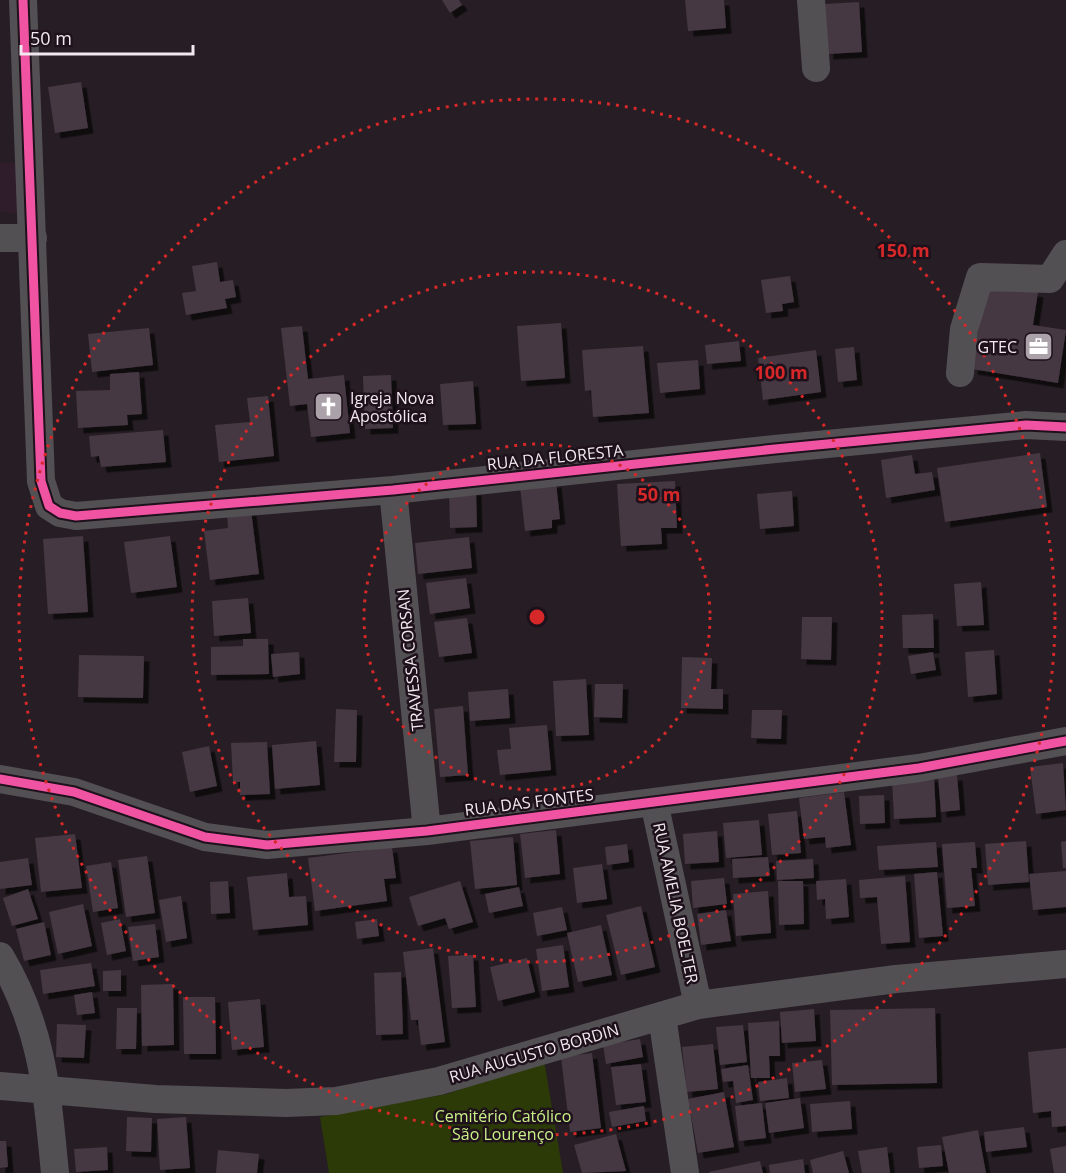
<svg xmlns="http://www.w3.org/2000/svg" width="1066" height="1173" font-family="'Open Sans',sans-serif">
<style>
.built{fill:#301d2c}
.green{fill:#2b3a07}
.building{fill:#453742;filter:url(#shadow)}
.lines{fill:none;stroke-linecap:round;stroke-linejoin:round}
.minor{stroke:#535053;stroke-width:28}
.cycleway-casing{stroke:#1f111c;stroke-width:13}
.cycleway{stroke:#f153a3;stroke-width:9}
.ring{fill:none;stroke:#d62828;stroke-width:3;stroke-dasharray:3 6}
.labels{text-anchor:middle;stroke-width:5;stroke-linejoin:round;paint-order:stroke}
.poi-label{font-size:16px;fill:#f2e8ef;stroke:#1f111c;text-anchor:end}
.street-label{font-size:16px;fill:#f2e8ef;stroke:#1f111c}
.park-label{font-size:16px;fill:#c8f086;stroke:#1f111c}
.centre{fill:#d62828;stroke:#1f111c;stroke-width:3}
.ring-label{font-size:18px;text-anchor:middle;font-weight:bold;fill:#d62828;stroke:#1f111c;stroke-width:5;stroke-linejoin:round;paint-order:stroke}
</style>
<defs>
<filter id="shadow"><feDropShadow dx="5.5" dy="5.5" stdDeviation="0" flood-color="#0009"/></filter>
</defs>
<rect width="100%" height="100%" fill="#261e24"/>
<path class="built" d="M0,163H16L20,214L0,212Z"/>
<path class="green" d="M544,1060L563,1173H329L320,1117L447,1094Z"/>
<path class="building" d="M442,0H459L462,5L450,13Z
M685,0H724L726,28L688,31Z
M859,2L862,52L828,54L825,4Z
M81,82L88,128L55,133L48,87Z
M217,262L220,282L233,280L236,297L225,299L227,308L186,315L182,293L196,291L192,266Z
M790,276L794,302L782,304L783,311L766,313L761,280Z
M986,283L1038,292L1033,325L1066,330L1058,383L972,369Z
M561,323L565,378L521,381L517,326Z
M302,326L308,379L344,375L350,433L311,437L307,404L290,406L281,328Z
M149,328L153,365L92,372L88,334Z
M739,341L741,361L707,364L705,345Z
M643,346L649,413L593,417L591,390L585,391L582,350Z
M854,347L857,380L838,382L835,349Z
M816,350L821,392L763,400L758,358Z
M698,360L700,389L660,393L657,363Z
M139,372L142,414L127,415L128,425L78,428L76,391L110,390V374Z
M391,375L393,428L365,429L363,376Z
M473,381L476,424L443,425L440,384Z
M268,396L274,456L219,462L215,425L250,422L247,398Z
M163,430L166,462L101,467L99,456L91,457L89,436Z
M1040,453L1047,507L945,522L937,468Z
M912,455L915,474L932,472L935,490L886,498L881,460Z
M675,481L677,528H661L662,544L621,546L617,484Z
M556,482L560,519L552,520V528L525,531L520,486Z
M476,490L477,527L450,528L449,491Z
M792,491L794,526L760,529L757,494Z
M251,510L259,574L210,580L204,531L228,528L227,513Z
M83,536L88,612L48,614L43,539Z
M170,536L177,587L131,593L124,542Z
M469,537L472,568L418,574L415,543Z
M466,578L470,608L430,614L426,583Z
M981,582L984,625L957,626L954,584Z
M248,598L251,633L214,636L212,601Z
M933,614L934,648H903L902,615Z
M802,617H832L831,660L801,659Z
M467,618L472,653L439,657L434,622Z
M243,639H268L269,674L211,675V647L243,646Z
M994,650L997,694L968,697L965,652Z
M299,652L300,674L273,677L271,654Z
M933,652L936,670L911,674L908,656Z
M79,655L144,656L143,698L78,697Z
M682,657L712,658L711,689H723V709L681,708Z
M586,679L589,735L556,736L553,681Z
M595,684H623L622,718L594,717Z
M508,689L510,718L470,721L468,692Z
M463,706L468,775L440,777L434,709Z
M336,709L357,710L356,762H334Z
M752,710H782L781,739L751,738Z
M547,725L551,770L500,775L497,750L511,749L509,728Z
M316,741L320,785L275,789L272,745Z
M267,742L270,794L240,795V782H233L231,743Z
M209,746L217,786L190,792L182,752Z
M1063,763L1066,810L1036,814L1030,767Z
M957,775L960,810L941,812L938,777Z
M934,776L936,817L894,819L892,778Z
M844,792L851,845L826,848L825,837L804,839L799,798Z
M884,795L885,823L860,824L859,796Z
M797,811L801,853L772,855L768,814Z
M759,820L762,855L726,858L723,823Z
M556,830L560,874L525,878L520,834Z
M717,831L719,862L685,864L683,834Z
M75,834L82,888L41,892L35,838Z
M513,837L517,885L475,889L470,841Z
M1026,841L1029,882L988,885L985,844Z
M1066,841V868H1063L1061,842Z
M936,842L938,867L879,870L877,846Z
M975,842L977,868H971L975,906L947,908L942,844Z
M627,844L629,862L607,865L605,847Z
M392,847L396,878L384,879L387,901L315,911L308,858Z
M147,856L155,913L126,917L118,860Z
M768,857L770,876L733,878L732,859Z
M28,858L32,885L0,889V862Z
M813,859L814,878L777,880L776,861Z
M111,862L118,908L93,912L86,866Z
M602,864L607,899L577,903L573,868Z
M1066,871V907L1033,910L1029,874Z
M937,872L943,936L919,938L914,874Z
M287,873L289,897L306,896L308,925L253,930L247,877Z
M905,876L910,942L881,944L877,897L860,898L859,880Z
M724,878L727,904L693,908L691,881Z
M846,879L849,917L826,919L825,899L817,900L816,881Z
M228,881L230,913L211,914L210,882Z
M460,881L473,922L449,929L445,918L418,926L409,897Z
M778,881H803L804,924L779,925Z
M519,887L523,906L489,913L485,894Z
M28,889L38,919L12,926L3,898Z
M768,891L771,933L736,936L733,894Z
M181,896L187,938L166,942L159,900Z
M83,904L92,946L58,954L49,912Z
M641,906L655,967L621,975L606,915Z
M562,907L567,930L537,936L533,913Z
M726,910L731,941L701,945L697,914Z
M120,919L126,951L107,955L101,923Z
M377,919L379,936L357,939L355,922Z
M44,922L51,955L24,961L16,929Z
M155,924L159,957L133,961L128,927Z
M601,925L612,975L578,982L567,933Z
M563,945L569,987L542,991L536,949Z
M433,948L445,1042L421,1045L418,1020H411L403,952Z
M473,955L476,1007L452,1008L448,956Z
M527,958L535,992L498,1001L490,967Z
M91,963L95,986L43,994L40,970Z
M121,970V991H103V971Z
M401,972L403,1034L376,1035L374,973Z
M173,984L174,1045L142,1046L141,985Z
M92,992L95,1013L77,1015L74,995Z
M183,997H215L216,1054H184Z
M260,999L264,1047L232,1050L228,1002Z
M117,1008H137L136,1049H116Z
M935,1008L937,1083L832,1085L830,1010Z
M814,1009L816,1041L782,1043L780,1012Z
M779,1021L780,1056H769L770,1078H751L748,1023Z
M57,1024L86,1025L84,1058L56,1057Z
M743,1025L747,1062L720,1065L716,1027Z
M640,1039L643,1057L606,1064L603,1045Z
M713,1044L718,1089L687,1092L682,1047Z
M1066,1048V1126L1052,1127L1051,1111L1033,1113L1028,1052Z
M592,1053L601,1128L570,1132L561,1057Z
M822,1060L826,1089L795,1092L792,1063Z
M641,1064L646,1102L616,1105L611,1067Z
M748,1065L753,1100L736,1103L733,1081L723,1082L721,1069Z
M787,1078L789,1098L760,1101L758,1082Z
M724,1092L734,1147L698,1153L688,1099Z
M800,1098L804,1128L769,1133L765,1103Z
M850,1101L852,1129L812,1132L810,1104Z
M762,1103L766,1138L739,1141L735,1106Z
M644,1106L646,1121L612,1127L609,1112Z
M127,1117L152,1118L151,1152L126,1151Z
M186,1117L190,1168L160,1170L157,1119Z
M1024,1127L1027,1147L986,1152L984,1132Z
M978,1130L986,1173H949L942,1137Z
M616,1134L626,1171L582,1173L574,1145Z
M0,1141H6L8,1167L0,1168Z
M941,1145L943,1166L919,1168L917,1147Z
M1066,1146V1173H1054L1050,1149Z
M107,1147L108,1170L76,1172L74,1149Z
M887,1147L890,1173H862L858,1151Z
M218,1150L259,1154L257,1173H216Z
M843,1151L849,1173H813L810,1160Z
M803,1159L805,1173H770L769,1165Z
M760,1161L763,1173H709V1172Z"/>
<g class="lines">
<path class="minor" d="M23,0L41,481L49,506L60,513L76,516L393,490L775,449L1026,425L1066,427
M811,0L816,68
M0,238H33
M960,373L964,329L980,277L1050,279L1066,254
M393,490L427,831
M0,779L74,792L205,837L267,845L427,831L919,768L1066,741
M654,802L698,1005
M0,956C43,1028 47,1092 55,1173
M662,1016L685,1173
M0,1086L155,1099L286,1103L336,1101L439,1081L698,1005L896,979L1066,964"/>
<defs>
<path id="cycleway" d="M23,0L41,481L49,506L60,513L76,516L393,490L775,449L1026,425L1066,427
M0,779L74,792L205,837L267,845L427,831L919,768L1066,741"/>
</defs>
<use href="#cycleway" class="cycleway-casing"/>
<use href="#cycleway" class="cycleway"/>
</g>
<g class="ring">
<circle cx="537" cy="617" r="173"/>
<circle cx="537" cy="617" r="345"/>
<circle cx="537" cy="617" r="518"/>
</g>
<defs>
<symbol id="office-square" viewBox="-11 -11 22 22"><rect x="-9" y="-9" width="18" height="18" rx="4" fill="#aba1a8" stroke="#1f111c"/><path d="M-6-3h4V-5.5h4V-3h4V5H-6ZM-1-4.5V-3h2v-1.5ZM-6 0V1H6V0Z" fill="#fff"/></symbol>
<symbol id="church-square" viewBox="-11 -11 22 22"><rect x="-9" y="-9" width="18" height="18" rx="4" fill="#aba1a8" stroke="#1f111c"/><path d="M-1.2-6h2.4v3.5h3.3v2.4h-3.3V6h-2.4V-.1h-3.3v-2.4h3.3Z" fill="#fff"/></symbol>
</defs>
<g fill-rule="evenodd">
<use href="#office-square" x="1022" y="330" width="33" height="33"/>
<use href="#church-square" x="312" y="390" width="33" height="33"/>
</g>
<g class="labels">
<g class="poi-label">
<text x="1017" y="353">GTEC</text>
<text x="350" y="404" text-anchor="start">Igreja Nova<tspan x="350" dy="18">Apostólica</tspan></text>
</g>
<g class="street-label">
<text transform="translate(555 457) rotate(-6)" y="6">RUA DA FLORESTA</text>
<text transform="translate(410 660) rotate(-96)" y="6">TRAVESSA CORSAN</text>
<text transform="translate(529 802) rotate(-7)" y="6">RUA DAS FONTES</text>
<text transform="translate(676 903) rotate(78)" y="6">RUA AMELIA BOELTER</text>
<text transform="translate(534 1053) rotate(-16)" y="6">RUA AUGUSTO BORDIN</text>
</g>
<g class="park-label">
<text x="503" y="1122">Cemitério Católico<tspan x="503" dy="18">São Lourenço</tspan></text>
</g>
</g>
<circle cx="537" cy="617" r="9" class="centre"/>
<g class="ring-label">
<text x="903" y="257">150 m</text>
<text x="781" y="379">100 m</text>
<text x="659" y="501">50 m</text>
</g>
<path d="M21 45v9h172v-9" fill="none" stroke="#f2e8ef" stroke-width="3"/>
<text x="30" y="45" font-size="18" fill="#f2e8ef" stroke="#1f111c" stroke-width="4.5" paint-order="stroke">50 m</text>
</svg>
